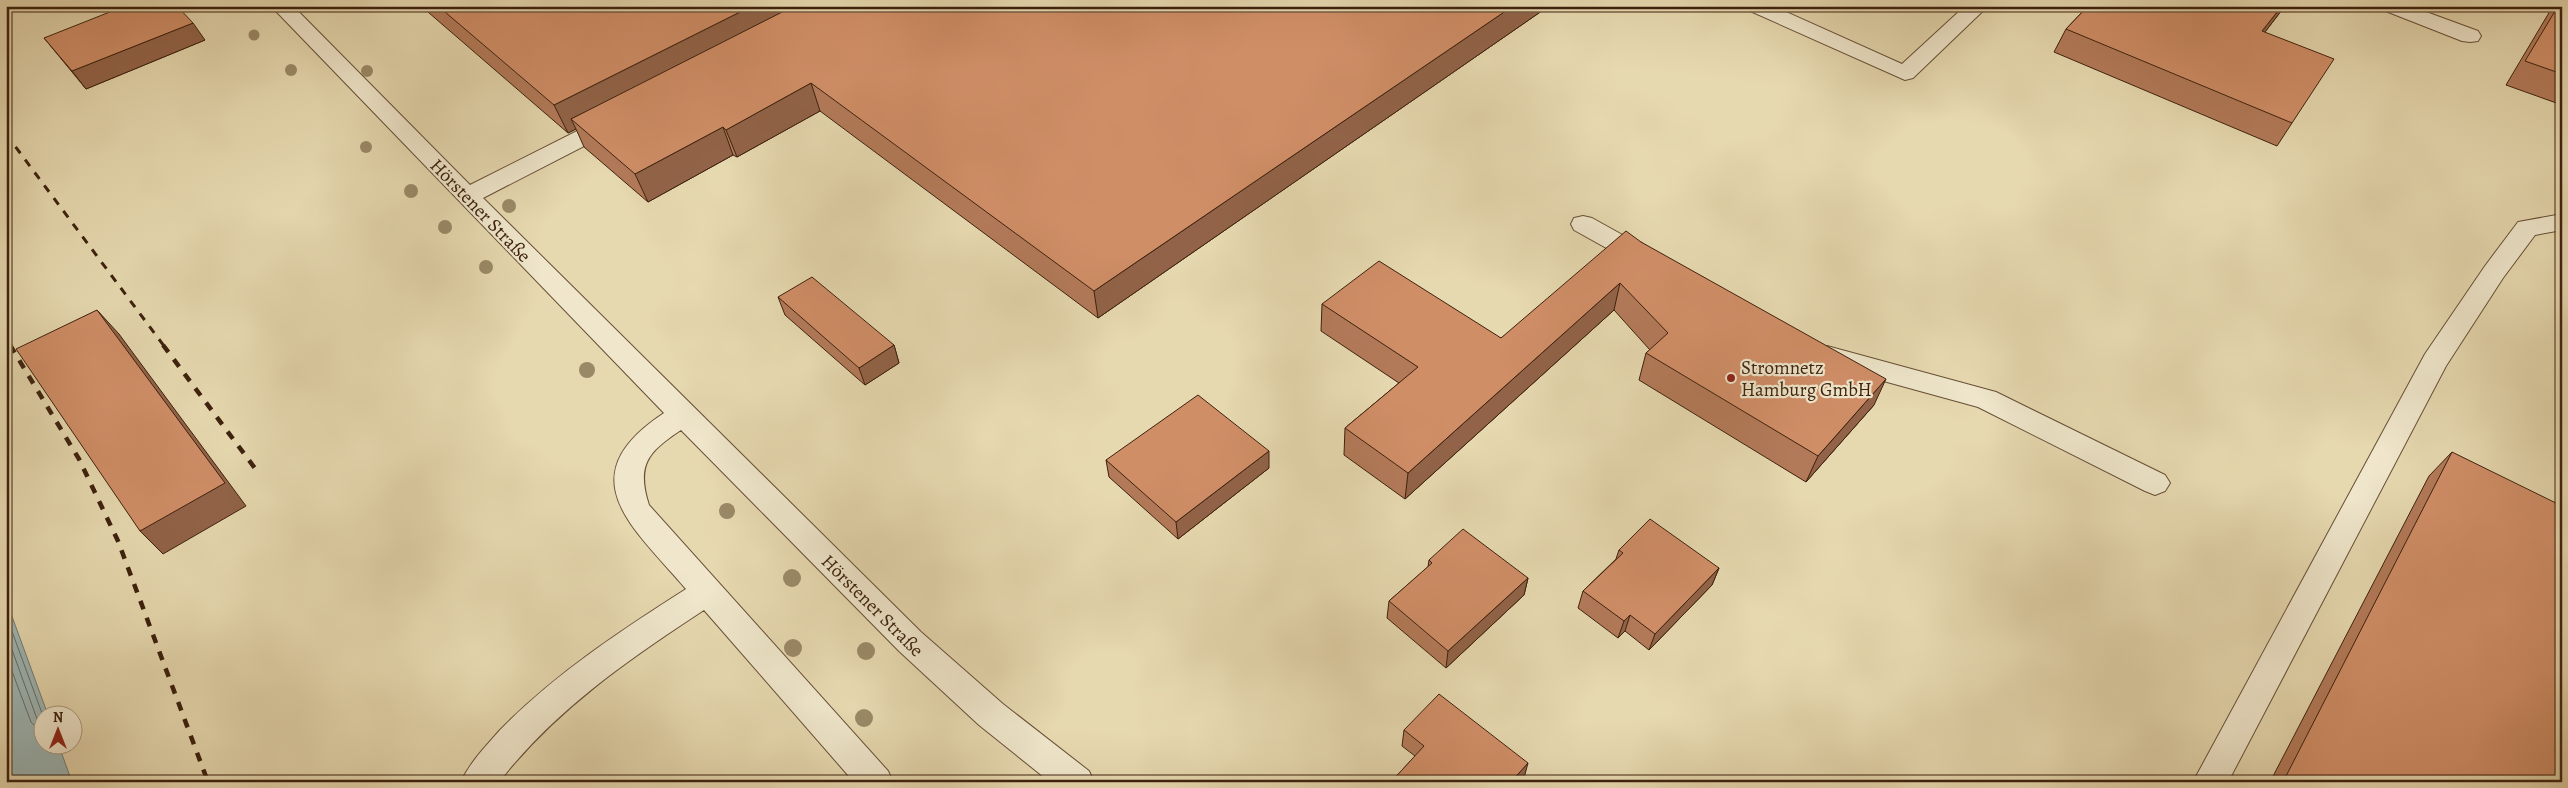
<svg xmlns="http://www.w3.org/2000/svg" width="2568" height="788" font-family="Alegreya,serif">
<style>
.water{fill:#9cb7b7;stroke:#767b73}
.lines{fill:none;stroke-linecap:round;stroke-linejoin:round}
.shore{stroke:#6c6c62;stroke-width:1}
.minor-casing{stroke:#674f36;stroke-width:2}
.minor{fill:#efe6cb;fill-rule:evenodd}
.rail-far1{stroke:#3d210e;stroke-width:3;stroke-dasharray:8 8;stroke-linecap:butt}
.rail{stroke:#3d210e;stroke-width:4.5;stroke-dasharray:9 9;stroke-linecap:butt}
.tree{fill:#9a8967}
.wall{fill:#b37a59;stroke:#3d210e}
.shaded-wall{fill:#926348;stroke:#3d210e}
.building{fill:#d08e67;stroke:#3d210e}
.poi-dot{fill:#8f2418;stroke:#efe6cb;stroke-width:2}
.labels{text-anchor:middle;stroke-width:4.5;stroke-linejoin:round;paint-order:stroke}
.street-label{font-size:19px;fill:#3d210e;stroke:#efe6cb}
.poi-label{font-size:19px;fill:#3d210e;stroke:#efe6cb;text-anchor:start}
</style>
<rect width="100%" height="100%" fill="#e6d8af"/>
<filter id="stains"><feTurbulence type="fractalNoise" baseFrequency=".004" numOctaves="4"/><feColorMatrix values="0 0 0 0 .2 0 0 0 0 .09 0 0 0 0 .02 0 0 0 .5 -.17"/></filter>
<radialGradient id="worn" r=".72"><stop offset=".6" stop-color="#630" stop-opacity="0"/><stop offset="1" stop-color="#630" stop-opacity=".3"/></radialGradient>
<path class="water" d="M6,600L48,715L42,716V746H59L72,782H6Z"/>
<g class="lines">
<path class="shore" d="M6,615L43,716
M6,633L37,719L42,725
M6,655L31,722L42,733"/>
<defs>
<path id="minor" d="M271,6H293L470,185L605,117L613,115L621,117L624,122L621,127L483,198L921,632L1003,704L1089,771L1094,782H1050L979,725L899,651L681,430C648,452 636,465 649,505L888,771L893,782H854L704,610C629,659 555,710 499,782H461C470,762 486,746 500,730C555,674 620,631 686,589C633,527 567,477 664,413Z
M1745,6H1773L1902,64L1965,6H1988L1913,78L1905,80L1748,10Z
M2380,6H2410L2478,31L2481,36L2478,41L2470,42L2462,41L2383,10Z
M2562,214V230L2535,235L2503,278L2446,366L2228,782H2193L2425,354L2485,266L2518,222Z
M1583,216L1592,218L1655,253L1659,259L1655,265L1646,268L1637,265L1574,230L1571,224L1574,218Z
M1827,346L1996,392L2165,475L2170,483L2165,491L2155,495L2145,491L1978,407L1818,363L1814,356L1818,349Z"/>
</defs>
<use href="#minor" class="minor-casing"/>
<use href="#minor" class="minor"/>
<path class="rail-far1" d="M6,134L164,346
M6,338L11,346"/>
<path class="rail" d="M10,345L79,459L118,541L208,782
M163,345L257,471"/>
</g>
<g class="tree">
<circle cx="254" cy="35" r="5.5"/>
<circle cx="291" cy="70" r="6"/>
<circle cx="367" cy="71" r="6"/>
<circle cx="366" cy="147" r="6"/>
<circle cx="411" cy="191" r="7"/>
<circle cx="509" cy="206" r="7"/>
<circle cx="445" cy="227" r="7"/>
<circle cx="486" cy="267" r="7"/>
<circle cx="587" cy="370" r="8"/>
<circle cx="727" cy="511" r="8"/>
<circle cx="792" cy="578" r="9"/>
<circle cx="793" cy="648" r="9"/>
<circle cx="866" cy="651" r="9"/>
<circle cx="864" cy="718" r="9"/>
</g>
<path class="wall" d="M421,6H1549L1098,318L820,111L737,157L733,155L648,202L584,147L576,129L568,133Z
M2088,6H2285L2265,32L2292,123L2277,146L2054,52L2066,29Z
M2553,6H2562V105L2506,85Z
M44,38L205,40L86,89Z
M1641,242L1874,405L1806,482L1639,380L1646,353L1650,350L1614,310L1405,499L1344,455L1345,428L1399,383L1321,331L1322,304L1501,338Z
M778,297L894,345L899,363L865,385L785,315Z
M2452,452L2562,782H2270L2429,476Z
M1106,460L1269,468L1178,539L1109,477Z
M1619,550L1719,568L1712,585L1649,650L1625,631L1618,638L1578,608L1583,591L1616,559Z
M1429,560L1528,578L1524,595L1446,668L1387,618L1389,601L1428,567Z
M1404,730L1524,778L1520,782H1391L1415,756L1402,746Z"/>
<path class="shaded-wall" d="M752,6H815L571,119L576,129L568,133L554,105Z
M1513,6H1549L1098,318L1094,291Z
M2282,6H2285L2248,54L2262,31Z
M193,23L205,40L86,89L72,71Z
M811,83L820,111L737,157L726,130Z
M723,127L733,155L648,202L635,174Z
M1620,283L1614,310L1405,499L1408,473Z
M97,310L119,334L246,506L163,554L140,531Z
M894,345L899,363L865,385L859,368Z
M1886,379L1874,405L1806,482L1818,456Z
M1269,451V468L1178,539L1176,522Z
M1719,568L1712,585L1649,650L1655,634Z
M1528,578L1524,595L1446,668L1448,651Z
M1630,615L1625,631L1618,638L1624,621Z
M1528,763L1524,778L1520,782H1511Z"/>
<path class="building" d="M125,6H177L193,23L72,71L44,38Z
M438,6H752L554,105Z
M794,6H1513L1094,291L811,83L726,130L723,127L635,174L571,119Z
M2088,6H2282L2262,31L2334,59L2292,123L2066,29Z
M2558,6H2562V74L2525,61Z
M1626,231L1641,242L1886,379L1818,456L1646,353L1668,333L1620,283L1408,473L1345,428L1418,367L1322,304L1379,261L1501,338Z
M812,277L894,345L859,368L778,297Z
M97,310L225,483L140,531L16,349Z
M1198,395L1269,451L1176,522L1106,460Z
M2452,452L2562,506V782H2283Z
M1650,519L1719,568L1655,634L1630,615L1624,621L1583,591L1623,553L1619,550Z
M1463,529L1528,578L1448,651L1389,601L1432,563L1429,560Z
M1439,694L1528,763L1511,782H1391L1424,746L1404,730Z
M2057,776L2066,782H2054Z"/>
<circle class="poi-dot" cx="1731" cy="378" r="5"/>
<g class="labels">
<g class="street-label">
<text transform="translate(481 210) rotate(46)" y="7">Hörstener Straße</text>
<text transform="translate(873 605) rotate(45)" y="7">Hörstener Straße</text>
</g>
<g class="poi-label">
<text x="1741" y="374">Stromnetz<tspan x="1741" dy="22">Hamburg GmbH</tspan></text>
</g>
</g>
<rect width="2568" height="788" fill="none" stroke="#e6d8af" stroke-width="25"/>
<rect x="8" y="8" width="2553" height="773" fill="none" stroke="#3d210e" stroke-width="2.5"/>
<rect x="12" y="12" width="2543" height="763" fill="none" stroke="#3d210e"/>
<g transform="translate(58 730)"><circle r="24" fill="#efe6cb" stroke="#a8977f"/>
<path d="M0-4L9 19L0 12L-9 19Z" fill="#8f2418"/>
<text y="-8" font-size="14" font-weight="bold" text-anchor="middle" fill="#3d210e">N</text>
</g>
<rect width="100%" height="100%" filter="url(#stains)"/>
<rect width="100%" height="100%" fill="url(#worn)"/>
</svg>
